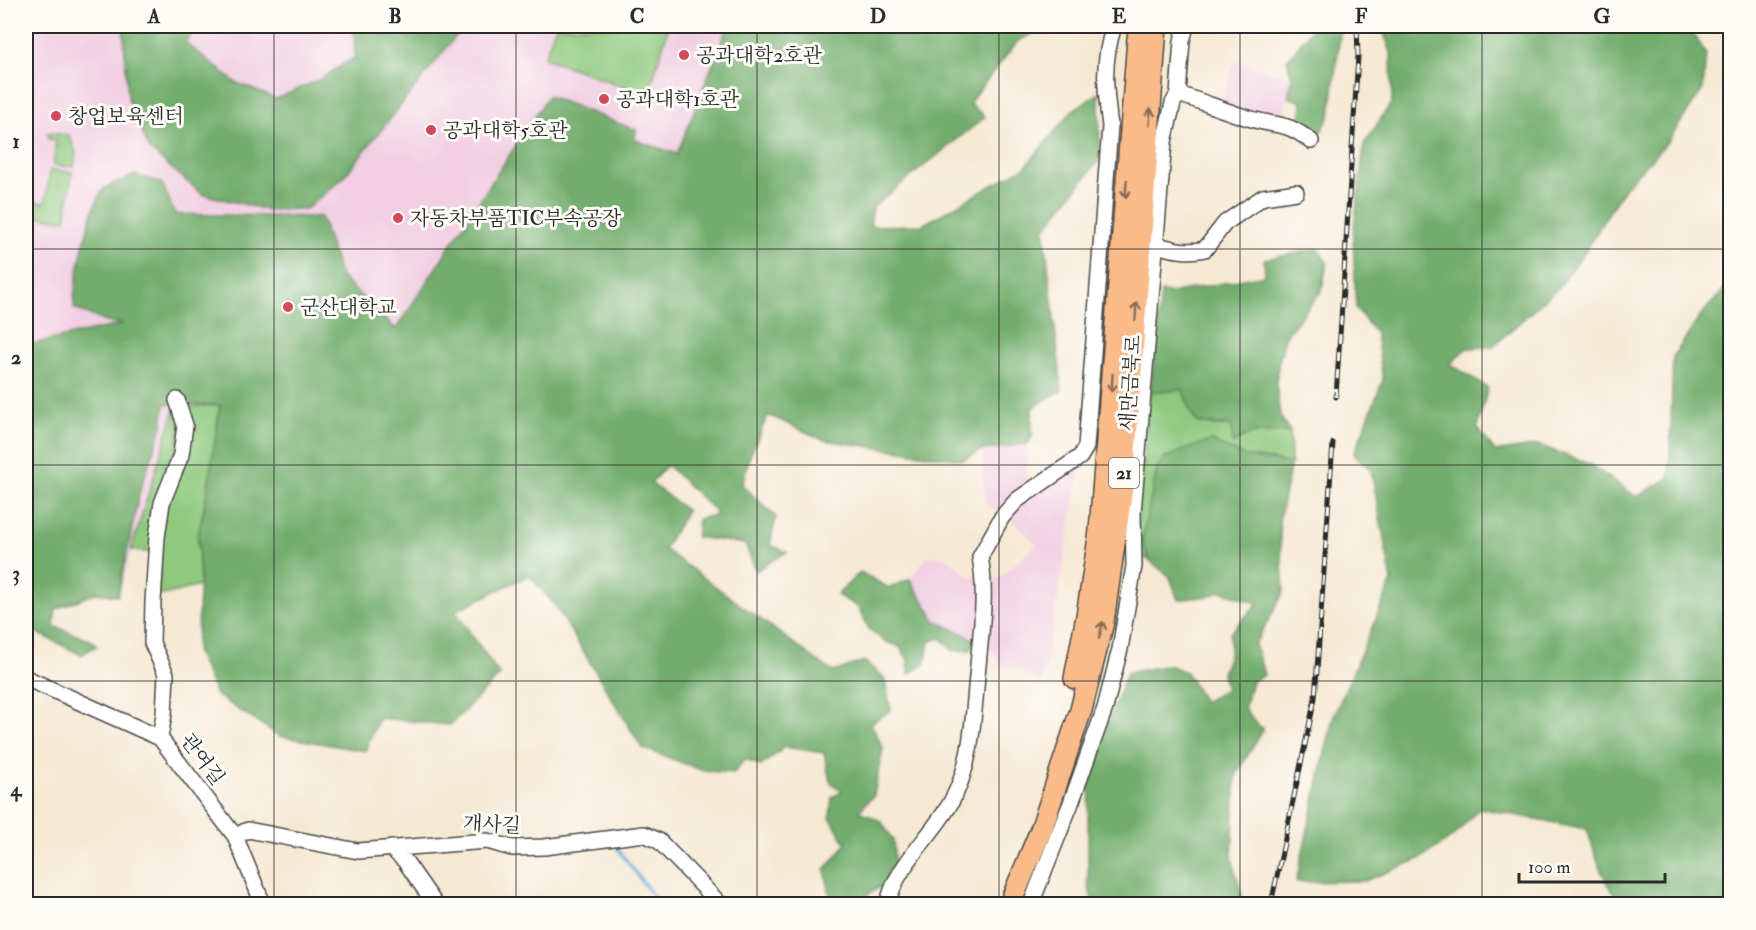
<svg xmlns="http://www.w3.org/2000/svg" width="1756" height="930" font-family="'IM FELL Double Pica','Noto Serif KR',serif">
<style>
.built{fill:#f2cfe2}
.green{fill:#8ec97e;stroke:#5c7a54;stroke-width:1.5}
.forest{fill:#72ad6d;stroke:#4e6c4c;stroke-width:1.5}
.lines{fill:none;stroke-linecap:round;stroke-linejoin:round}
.stream{stroke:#67abdd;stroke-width:3}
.minor-casing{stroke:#494844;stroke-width:18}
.highway-casing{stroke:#494844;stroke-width:24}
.minor{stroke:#fff;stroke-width:15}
.highway{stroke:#fabb8b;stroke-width:21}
.rail-casing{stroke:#2b2b2b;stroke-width:5}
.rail{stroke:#fdfcf7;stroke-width:3;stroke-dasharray:9;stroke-linecap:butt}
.oneway{stroke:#886c56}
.grid{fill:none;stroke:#2b2b2b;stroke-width:1.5;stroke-opacity:0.55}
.poi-dot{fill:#d1495b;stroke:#fdfcf7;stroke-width:2}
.labels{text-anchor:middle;stroke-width:6;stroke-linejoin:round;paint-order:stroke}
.shield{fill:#fdfcf7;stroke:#6a6a68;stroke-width:1.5}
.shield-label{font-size:18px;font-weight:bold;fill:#2b2b2b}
.poi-label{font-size:20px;fill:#2b2b2b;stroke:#fdfcf7;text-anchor:start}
.street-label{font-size:20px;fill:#2b2b2b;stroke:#fdfcf7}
.neatline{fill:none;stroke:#2b2b2b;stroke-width:2}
.grid-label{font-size:20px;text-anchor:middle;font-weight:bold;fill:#2b2b2b}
</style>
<rect width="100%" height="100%" fill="#fdfcf7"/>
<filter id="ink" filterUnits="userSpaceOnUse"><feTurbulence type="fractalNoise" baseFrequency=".0167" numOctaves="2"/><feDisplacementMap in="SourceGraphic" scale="12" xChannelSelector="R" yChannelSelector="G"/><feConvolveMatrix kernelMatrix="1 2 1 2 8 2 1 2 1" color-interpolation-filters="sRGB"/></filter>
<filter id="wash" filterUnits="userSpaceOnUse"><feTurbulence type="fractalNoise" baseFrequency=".008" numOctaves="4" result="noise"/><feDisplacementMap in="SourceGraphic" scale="24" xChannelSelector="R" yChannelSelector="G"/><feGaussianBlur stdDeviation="1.35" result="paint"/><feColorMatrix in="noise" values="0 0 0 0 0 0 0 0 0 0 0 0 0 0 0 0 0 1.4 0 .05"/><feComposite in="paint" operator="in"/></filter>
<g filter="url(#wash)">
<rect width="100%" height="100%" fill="#f6e9d4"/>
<path class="built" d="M26,26H833L684,256L221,405L175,408L118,596L96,593L56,609L26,605Z
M1234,61L1292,78L1283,120L1222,104Z
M1027,444V485L1034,494L1081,465L1042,684L1015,668L998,665V657L984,643L935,620L910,579L928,556L947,558L973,579L978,568L998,579L1037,544L1009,517L985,503L982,450Z"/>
<path class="green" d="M556,26H669L648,95L544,58Z
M48,133L69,135L76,152L74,167L53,165L56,140L48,139Z
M50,170L72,172L66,219L63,220L31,216L33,202L45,203Z
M1183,390L1191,414L1212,426H1231L1252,433L1290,432L1291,463L1244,456L1211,441L1148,515L1142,540L1149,560L1142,557L1137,527L1150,392Z
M221,405L207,494L198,535L200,586L159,596L161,534L184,407Z
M175,408L181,429L153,553L131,550Z"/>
<path class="forest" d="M123,26H199L185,42L235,82L276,99L319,80L355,57L354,26H464L343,178L306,209L267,210L202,194L149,149L128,99Z
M728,26H1047L1046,32L1037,31L1017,42L969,103L985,117L873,207L870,226L922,225L1025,167L1073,110L1099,93L1100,159L1044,229L1062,390L1032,408V437L1027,444L982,450L963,460L948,458L824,440L768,415L749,458L742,485L776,517L770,545L787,552L756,571L745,544L696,537L698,519L718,514L667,465L651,483L687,511L664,549L833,672L864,661L884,678L891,710L871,723L883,748L874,795L859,811L881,821L893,840L896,873L891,880L853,904H832L825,870L846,844L830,817L832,797L842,792L830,781L824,753L785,747L761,766L745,759L734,773L704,771L642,748L555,605L529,575L455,611L500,675L450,725L379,718L365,751L279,736L216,695L196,651L200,576L198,535L207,494L220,405L165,404L162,427L140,490L118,596L96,593L56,609L54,626L92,641L96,646L81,655L26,627V345L123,324L106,322L74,308C72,289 91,199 105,188C113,182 126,179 135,175L162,183L175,214L321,217L341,277L396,329L548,96L636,130L635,140L677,154Z
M1314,26H1341L1330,116L1317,138L1299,125L1302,102L1288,97L1292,78L1287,60Z
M1381,26H1689L1706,54L1703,89L1668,141L1624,188L1585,251L1560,286L1492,347L1467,348L1450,364L1488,388L1477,427L1495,452L1538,445L1589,464L1637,497L1669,478L1673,357L1702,314L1730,283V904H1640L1616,897L1600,869L1587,829L1479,808L1455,835L1420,859L1365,881L1296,882L1333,718L1392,581L1371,470L1354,454L1383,380L1376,334L1356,308L1353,236L1364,144L1392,102L1391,52Z
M1318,249L1327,263L1322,290L1285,337L1278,366L1276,384L1280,416L1290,432L1252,433L1233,443L1231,426L1198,423L1191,414L1183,390L1150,392L1161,292L1171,293L1265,275L1264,259Z
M1211,441L1244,456L1291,463L1279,521L1284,592L1255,644L1264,675L1252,681L1244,709L1263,730L1236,775L1232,858L1244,904H1093L1088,884V816L1092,762L1127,673L1169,665L1186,672L1204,702L1226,689L1222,674L1230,651V633L1258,603L1221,591L1209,596L1178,600L1170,577L1149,560L1142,540L1157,469L1164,458L1186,449Z
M860,572L889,588L910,579L935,620L976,640L971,650L953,651L941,638L929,642L925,664L909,674L908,660L900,647L884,641L869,629L858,607L837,595Z"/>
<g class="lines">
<path class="stream" d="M617,848L651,893L661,904"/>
</g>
</g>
<g filter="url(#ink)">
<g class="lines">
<defs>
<path id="minor" d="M1178,94C1204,102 1229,113 1255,120C1282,127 1286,122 1311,141
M1157,245C1174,250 1188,253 1205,249L1225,223L1263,197L1296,192
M26,678L160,738L235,836L263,904
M160,738L164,714L166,674L152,643L153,602L157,537L162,503L181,455L185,425L177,400
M235,836L248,830L358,851L487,841L512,848L544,847L644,834L659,841L720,904
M391,848L405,861L435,904
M888,904C894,868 932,836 950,804C974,763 973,711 978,666C981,629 987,593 980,557L1002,517L1017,500L1080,457L1086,447L1110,126C1105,88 1102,62 1114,26
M1031,904L1071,803L1105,708L1120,649L1134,566L1133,512L1164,142L1173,103L1178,94L1182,41L1186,26"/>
<path id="highway" d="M1075,678L1087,616L1100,531L1139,26
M1010,904L1041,830L1081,710L1103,622L1123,480L1156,26"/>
</defs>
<use href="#minor" class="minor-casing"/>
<use href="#highway" class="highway-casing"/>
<use href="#minor" class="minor"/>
<use href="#highway" class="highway"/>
<defs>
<path id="rail" d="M1336,397L1358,56L1357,26
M1271,904L1315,698L1333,443"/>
</defs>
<use href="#rail" class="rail-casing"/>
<use href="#rail" class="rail"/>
</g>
<defs><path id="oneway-shaft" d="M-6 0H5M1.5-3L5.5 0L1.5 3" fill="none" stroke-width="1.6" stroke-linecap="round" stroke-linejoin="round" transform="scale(1.5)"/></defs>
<g class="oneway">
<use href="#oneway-shaft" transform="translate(1150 117) rotate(-86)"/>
<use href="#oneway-shaft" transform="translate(1126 189) rotate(94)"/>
<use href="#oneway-shaft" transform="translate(1136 311) rotate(-86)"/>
<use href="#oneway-shaft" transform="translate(1112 383) rotate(94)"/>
<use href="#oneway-shaft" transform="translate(1101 630) rotate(-77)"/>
</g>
</g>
<path class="grid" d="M274,26V904M516,26V904M757,26V904M999,26V904M1240,26V904M1482,26V904M26,249H1730M26,465H1730M26,681H1730"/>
<g class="poi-dot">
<circle cx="684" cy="55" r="6"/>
<circle cx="604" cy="99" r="6"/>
<circle cx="56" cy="116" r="6"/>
<circle cx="431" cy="130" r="6"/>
<circle cx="398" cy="218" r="6"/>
<circle cx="288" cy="307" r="6"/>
</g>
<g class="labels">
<rect class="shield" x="1109" y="458" width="30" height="30" rx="4.5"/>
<g class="shield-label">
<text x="1124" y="479">21</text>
</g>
<g class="poi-label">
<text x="696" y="62">공과대학2호관</text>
<text x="616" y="106">공과대학1호관</text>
<text x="68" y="123">창업보육센터</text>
<text x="443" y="137">공과대학5호관</text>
<text x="410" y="225">자동차부품TIC부속공장</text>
<text x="300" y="314">군산대학교</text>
</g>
<g class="street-label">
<text transform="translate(1130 383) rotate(-86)" y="7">새만금북로</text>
<text transform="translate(203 759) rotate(53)" y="7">관여길</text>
<text transform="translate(492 824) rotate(3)" y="7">개사길</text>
</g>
</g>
<rect width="1756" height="930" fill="none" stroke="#fdfcf7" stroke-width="66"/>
<path d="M1519 873v9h146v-9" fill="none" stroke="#2b2b2b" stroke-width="3"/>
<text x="1528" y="873" font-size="18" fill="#2b2b2b" stroke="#fdfcf7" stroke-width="4.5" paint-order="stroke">100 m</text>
<rect x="33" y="33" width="1690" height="864" class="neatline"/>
<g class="grid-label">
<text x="154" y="23">A</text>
<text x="395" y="23">B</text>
<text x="637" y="23">C</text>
<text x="878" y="23">D</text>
<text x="1119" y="23">E</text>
<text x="1361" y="23">F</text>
<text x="1602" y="23">G</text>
<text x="16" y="148">1</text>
<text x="16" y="364">2</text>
<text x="16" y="580">3</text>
<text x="16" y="796">4</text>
</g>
</svg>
